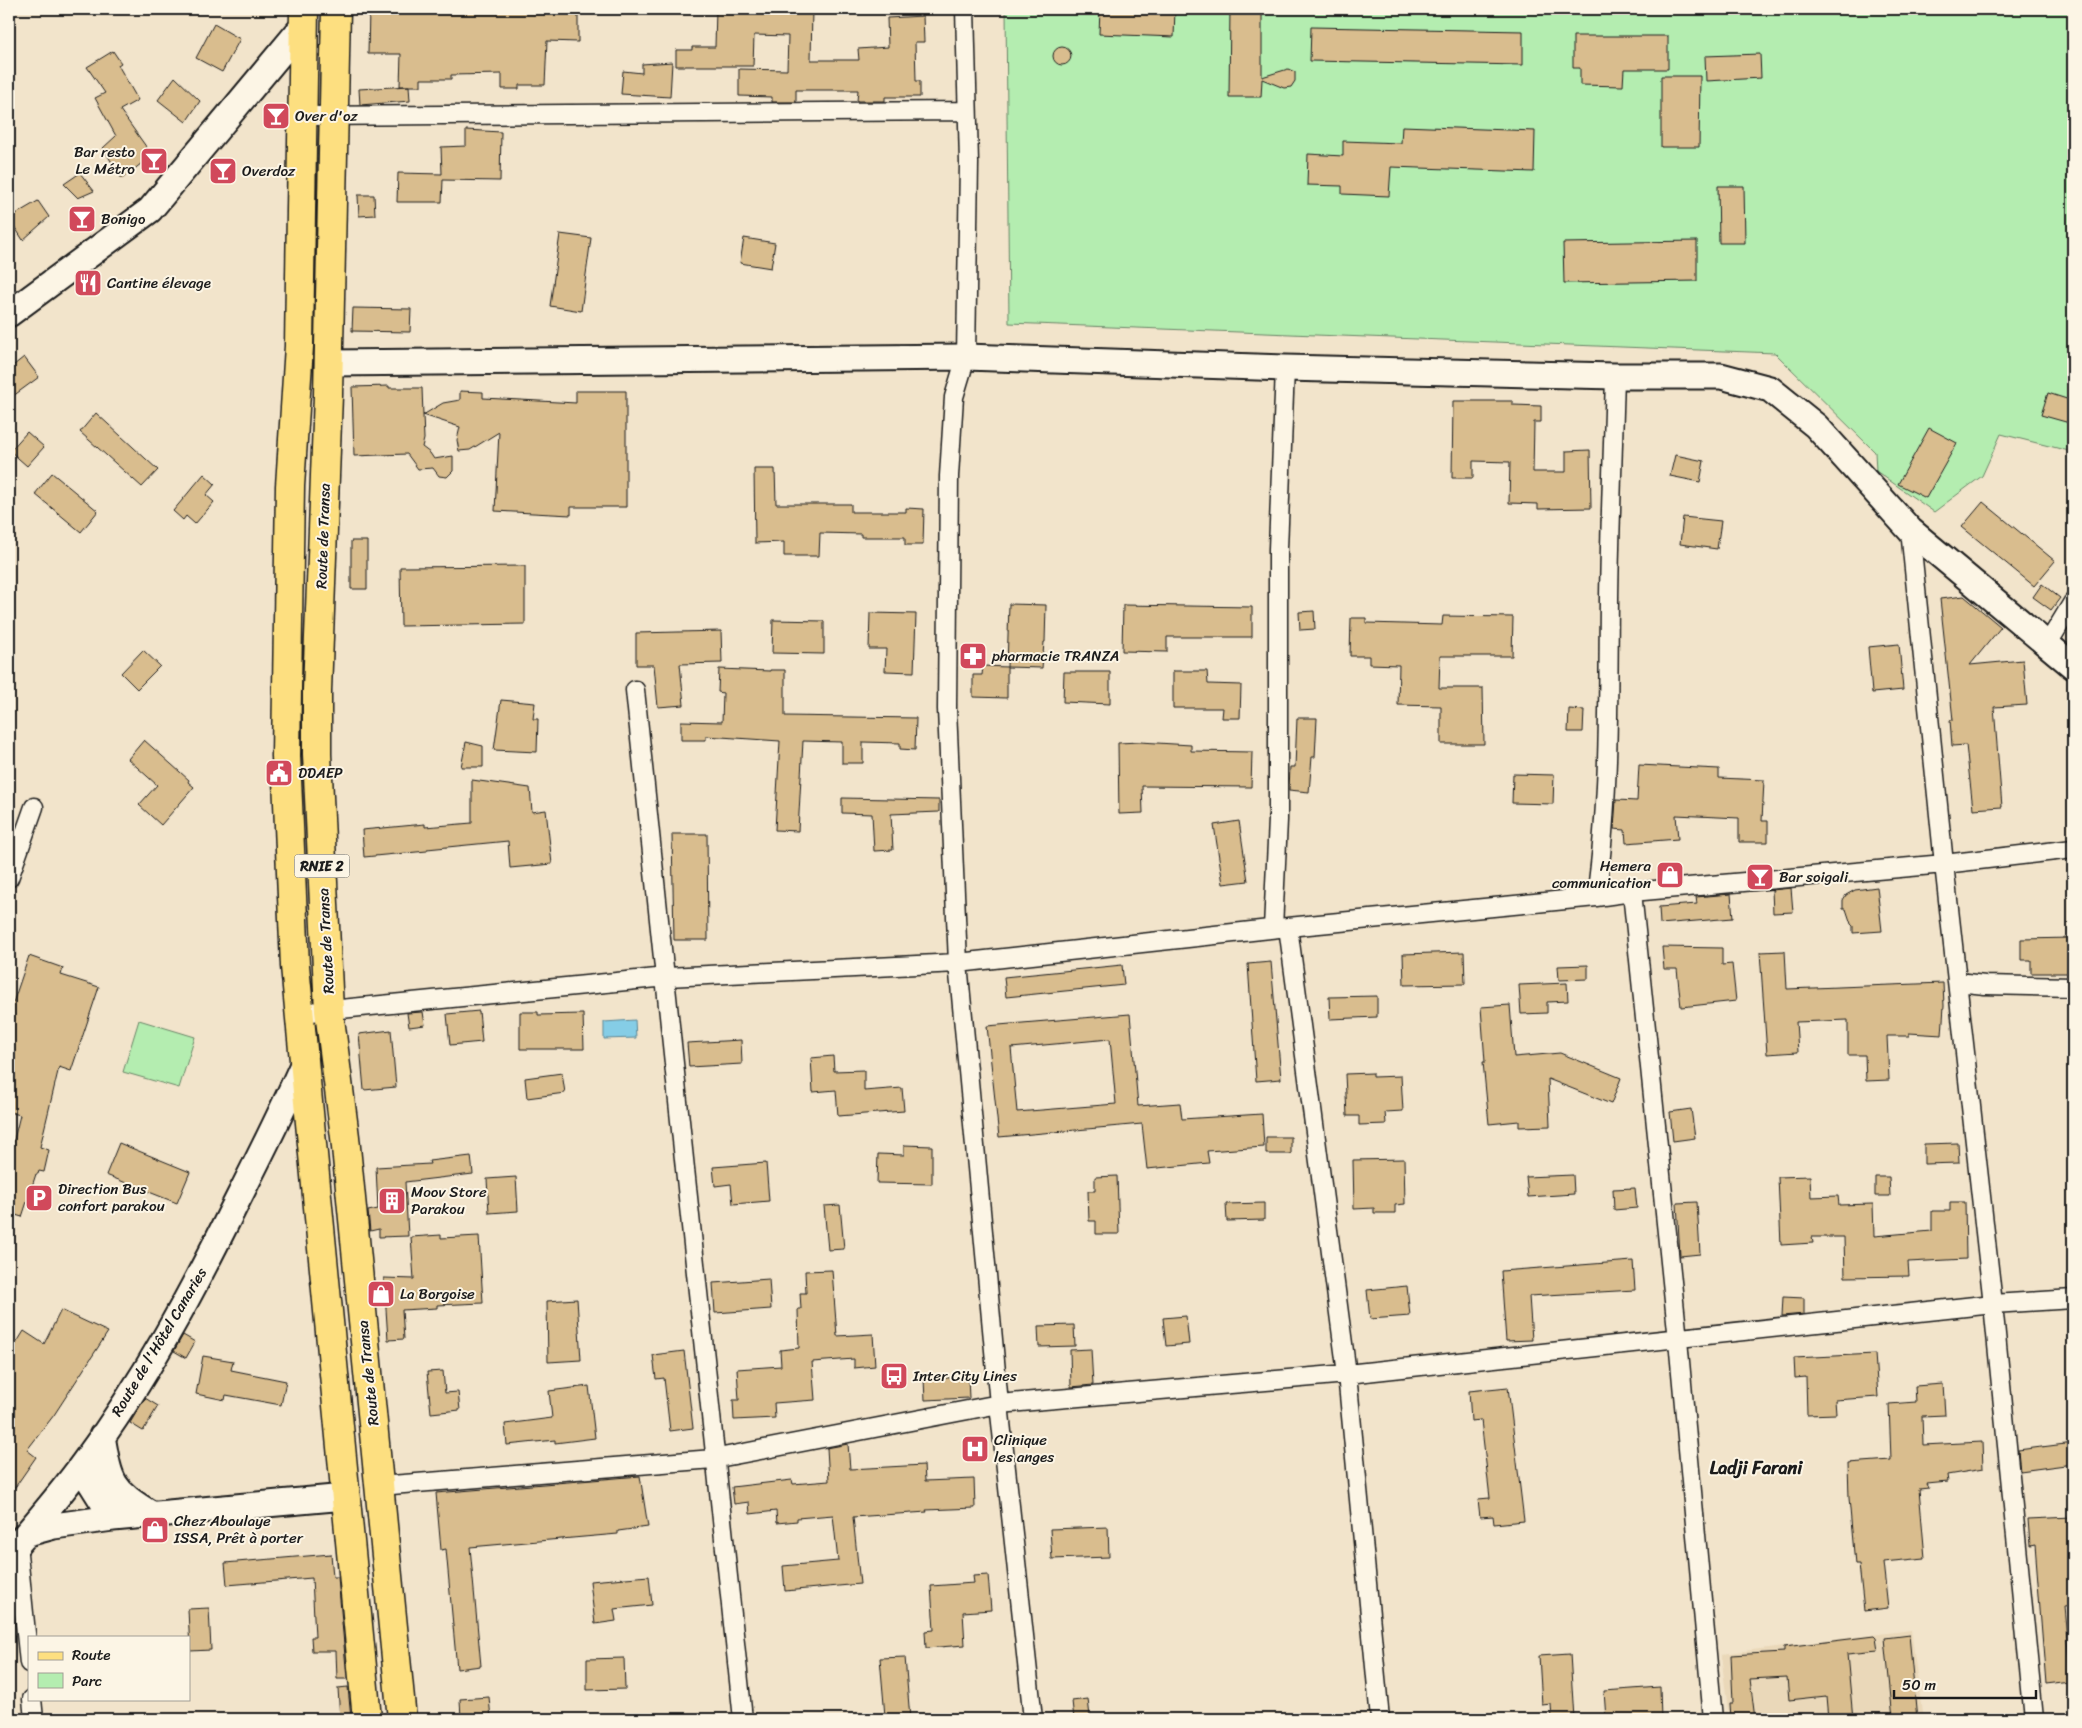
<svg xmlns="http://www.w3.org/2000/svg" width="2082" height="1728" font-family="Sriracha,sans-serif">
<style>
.built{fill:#ead8b9}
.green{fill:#b4edb0;stroke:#688466}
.water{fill:#85cde6;stroke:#5b8695}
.building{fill:#d9bd8e;stroke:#1c1c1c;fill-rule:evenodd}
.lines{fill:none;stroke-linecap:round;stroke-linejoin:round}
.street-casing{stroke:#1c1c1c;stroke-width:21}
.secondary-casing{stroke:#1c1c1c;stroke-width:29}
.primary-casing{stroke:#1c1c1c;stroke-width:31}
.street{stroke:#fcf5e5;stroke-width:18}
.secondary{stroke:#fcf5e5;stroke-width:25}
.primary{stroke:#fddf80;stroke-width:28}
.labels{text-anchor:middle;stroke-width:4;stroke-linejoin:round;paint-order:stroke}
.shield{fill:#fcf5e5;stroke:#5f5d58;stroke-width:1}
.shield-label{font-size:14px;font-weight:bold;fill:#1c1c1c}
.poi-label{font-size:15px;fill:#1c1c1c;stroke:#fcf5e5;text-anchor:start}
.street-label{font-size:15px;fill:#1c1c1c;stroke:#fcf5e5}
.quarter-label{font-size:18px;font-weight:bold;fill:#1c1c1c;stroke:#fcf5e5}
</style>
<rect width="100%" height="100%" fill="#f2e4cb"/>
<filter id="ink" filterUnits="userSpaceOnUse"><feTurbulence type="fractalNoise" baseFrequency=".02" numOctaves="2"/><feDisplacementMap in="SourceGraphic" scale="10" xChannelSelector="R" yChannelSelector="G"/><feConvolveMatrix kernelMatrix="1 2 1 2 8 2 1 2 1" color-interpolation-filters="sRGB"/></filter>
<g filter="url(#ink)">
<path class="built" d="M1911,1630L1923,1719H1729L1721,1654Z"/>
<path class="green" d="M1006,9H2073V452L2001,434L1982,476L1934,512L1876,471L1875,452L1775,353L1009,323Z
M139,1020L195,1037L179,1088L123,1072Z"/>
<path class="water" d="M635,1020L636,1038L604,1039V1022Z"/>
<path class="building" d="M369,9H578V42L547,41L545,85H519V89H502V74L451,75V79H421V86H400L401,54H368Z
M716,9H812L811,60H859L858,49L888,47L887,18L923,16L924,42H915L916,81H920V97H885V101H857L858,90H796V102H772V97L739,96V69L787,70L788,36L754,35L753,66H676V50H692V47H715Z
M1100,9H1175L1174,37L1099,34Z
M1230,9H1262V77L1288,69L1295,72V81L1291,87L1284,88L1262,79L1261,97H1229Z
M214,24L240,39L222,72L196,58Z
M1311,27L1523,31V65L1310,61Z
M1573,36H1668V69H1624L1623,86L1580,85V68H1573Z
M1053 56a9 9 0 1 1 18 0a9 9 0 1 1-18 0Z
M113,51L121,63L118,65L138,100L120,110L152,155L122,179L103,148L116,136L95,98L105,93L87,67Z
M1760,54L1761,78L1706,81L1705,56Z
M672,62L670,97L621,94L623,71L642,73V64Z
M1661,76H1700L1699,147H1661Z
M175,77L200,101L186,122L158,100Z
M409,86L410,101L360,105L359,89Z
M1402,126L1535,131L1534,172L1391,167L1389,196L1342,194V186L1307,185L1308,154L1343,156V141L1401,143Z
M466,130L501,132L500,181L443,180L442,202H397L398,173L442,174L441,147L466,146Z
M80,173L94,191L78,198L64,184Z
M1718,186H1744L1745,243H1719Z
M358,195H374L375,215L359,216Z
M38,201L49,217L23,240L9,218Z
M560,234L591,238L581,311L550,306Z
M744,238L775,243L771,268L740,263Z
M1697,241V281L1564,283L1563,243Z
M353,308L411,309L410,332L352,331Z
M24,357L39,377L9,399V369Z
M389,386V388H422L423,415L443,403L460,400V391L483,392V398L576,403V391H626V507H571V515L495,511L499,432L470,450L459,451L457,440L460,427L423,415L424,439L422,447L430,453L434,459L453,456V471L447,477L439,476L433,468L418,469L407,454L354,456L352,387Z
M2048,393L2073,401V424L2041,415Z
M1453,401H1513V405L1541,406V422H1534L1533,472H1566V451L1590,450L1591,508L1538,509V504L1509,503L1510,462L1473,461V478H1452Z
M96,413L158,470L142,487L80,432Z
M1929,428L1957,443L1926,498L1898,484Z
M27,432L44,447L27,466L10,451Z
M1675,455L1704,461L1700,482L1670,476Z
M754,469H775L776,504H851V512H906V508L924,509L923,545H905V537H861V534L820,533L819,556H784V542L755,543Z
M52,473L98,511L81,532L35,494Z
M204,474L215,484L206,495L214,502L195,524L186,516L183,520L173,511Z
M1983,502L2055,561L2034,586L1962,527Z
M1683,517L1721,521L1717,549L1680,544Z
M351,541H367V589H351Z
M525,566V624L401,626L400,567Z
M2042,584L2060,598L2051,610L2033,597Z
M1964,596L2001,627L1970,665L2023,660L2027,705L1994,707L2002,807L1973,809L1966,745L1952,746L1950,720H1953L1940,599Z
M1009,604L1046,605L1045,642H1044L1042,668L1007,667Z
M1123,605L1252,607V637H1167V652L1122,651Z
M1314,611L1315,629L1300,630L1299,612Z
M870,613L916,614L914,672L885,671L886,649H869Z
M1443,616L1513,617L1512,656H1440L1439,688H1483L1484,744H1441V706L1398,705L1399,665L1369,664V656H1350L1351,618H1366V623L1442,625Z
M773,620L824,621V654L772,653Z
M721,631L722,663L680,664L684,705L658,707L654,665H636V633Z
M1899,644L1903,690L1872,693L1868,647Z
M143,650L160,666L137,689L121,673Z
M983,666L1007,667V698L973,697V675H982Z
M719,669L770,671V670H785V716L916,718L915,750L900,749V743L863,742V763H842V742L803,741L798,831L775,830L780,741L706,736V740H681V721L722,722L723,693L718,692Z
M1173,671H1207L1208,684L1241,685L1240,718H1222L1223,708H1173Z
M1064,672H1110V704L1063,702Z
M501,700L535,703L533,719H538L537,752L494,750Z
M1569,709L1584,710L1583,732H1568Z
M1297,718H1317L1315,757H1312L1309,792L1289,790L1290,767H1295Z
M144,740L189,780L188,782L194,787L161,825L139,805L157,785L128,759Z
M466,742L483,746V767H461Z
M1140,742L1191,745V751L1252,752L1251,787L1142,786L1143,813L1119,814L1118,743Z
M1639,765L1719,769V778L1764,780L1762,821H1768V842H1739V818L1676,815L1678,839L1626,843L1625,830L1614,829L1616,800L1637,801Z
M1513,774L1554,775L1553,804L1512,803Z
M472,780L530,788L532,812L546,810L552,864L510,868L508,841L427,849V851L364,857L362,830L425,824V827L472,823Z
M842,798L939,800V812L891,814L893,850L874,851L872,814L842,813Z
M1239,821L1248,881L1223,884L1214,825Z
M672,834H707L708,940H674Z
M1877,887L1882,931L1853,933V926L1851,924L1846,909H1843V900L1846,895L1855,890Z
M1791,888L1793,912L1773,913L1772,890Z
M1731,894L1733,918L1660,924L1659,907L1697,904L1696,897Z
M2073,938V973H2031V960H2021V939Z
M1662,947L1722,948V965L1732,964L1736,1001L1681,1007L1677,969H1664Z
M1785,951L1787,989L1943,983L1944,1006L1942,1035L1909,1033V1036H1887L1889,1080L1866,1081L1865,1055H1848V1020L1796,1022L1798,1052L1767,1054L1760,952Z
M1464,952L1465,984L1404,985L1403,954Z
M29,956L63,968L61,975L99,987L71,1071L59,1067L40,1147L49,1150L44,1172L39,1171L38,1174H36L22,1217L9,1213V1151L11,1152L20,1115L9,1112V1001L13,1003Z
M1271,962L1281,1079L1256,1081L1248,964Z
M1122,965L1124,985L1006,997L1004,977Z
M1588,965V979L1559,980L1558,966Z
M1567,983L1568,1001L1547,1002V1013L1521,1014L1519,985Z
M1377,996V1017L1330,1019L1329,997Z
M1510,1005L1514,1057L1560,1053L1621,1078L1611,1104L1548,1079L1550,1126L1519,1127V1121L1489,1124L1483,1062H1485L1481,1007Z
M479,1011L482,1042L450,1045L447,1014Z
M423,1012L425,1025L409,1027L407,1013Z
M520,1012H538V1015L583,1014L584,1049H520Z
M1130,1014L1138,1106L1180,1103L1182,1119L1262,1114L1264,1147L1207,1151L1209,1163L1147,1169L1142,1124L999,1137L987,1026ZM1110,1039L1116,1104L1017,1112L1011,1048Z
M391,1030L396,1087L364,1090L359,1034Z
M741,1040L742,1064L689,1067L687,1043Z
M833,1056L834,1071L864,1070V1091L902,1088L904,1111L838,1116L836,1090L813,1092L811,1058Z
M562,1073L565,1093L527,1098L525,1078Z
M1373,1073V1077L1401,1076L1403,1111L1385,1112L1386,1124L1359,1125V1116H1347L1345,1074Z
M1691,1109L1695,1138L1673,1141L1670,1112Z
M1266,1137H1291V1154H1266Z
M119,1143L190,1172L177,1203L106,1175Z
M1958,1143L1959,1163L1924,1164V1144Z
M904,1145L932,1146V1184L877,1183L878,1154L904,1155Z
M471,1156L473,1174L405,1182L408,1236L379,1237V1229L370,1231L368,1211L378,1209L376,1167L430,1164L429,1161Z
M1404,1159L1405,1204L1395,1205V1213H1374V1208L1354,1209L1353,1160Z
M766,1163L769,1201L733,1204L731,1184L715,1186L713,1167Z
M1573,1175L1574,1194L1528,1197L1526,1177Z
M1117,1176L1119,1234H1096V1221H1089L1088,1191H1095V1177Z
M1810,1176L1811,1197L1838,1196L1839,1205L1873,1204L1874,1236L1932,1231V1211H1950V1202H1965L1966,1259L1908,1262L1909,1276L1845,1277L1844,1237H1812L1813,1243L1781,1245L1778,1177Z
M516,1177L518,1211L489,1213L487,1179Z
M1875,1177H1889L1890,1196H1875Z
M1635,1188L1637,1208L1614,1210L1613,1189Z
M1697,1202L1700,1254L1680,1256L1677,1203Z
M1264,1203V1220L1227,1221L1226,1204Z
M840,1205L844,1249L828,1250L824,1206Z
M441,1235V1238L479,1236L483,1303L437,1305V1308L402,1310L404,1339L388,1340L384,1278L414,1279L411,1237Z
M1633,1261L1635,1290L1529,1296L1532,1340L1506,1341L1501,1271Z
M832,1270L837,1336L873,1334L875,1366L854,1368V1359L812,1362L815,1400L774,1403L775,1418L734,1420L733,1400H739L737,1369L781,1366L780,1350L799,1348L798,1309H801L800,1293H806L805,1271Z
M769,1279L771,1309L715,1313L713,1283Z
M1407,1286L1410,1316L1370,1319L1367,1290Z
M1783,1297L1804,1298V1314L1782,1316Z
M577,1299L581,1360L548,1362L547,1301Z
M61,1310L108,1332L54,1415L27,1450L36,1457L9,1496V1355L24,1331L44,1344Z
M1186,1316L1189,1344L1166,1346L1163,1318Z
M1074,1325L1075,1346L1039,1347L1038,1326Z
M183,1335L195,1342L186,1358L174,1351Z
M1091,1349L1093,1385L1071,1387L1070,1350Z
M684,1351L693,1428L670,1431L664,1378L656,1379L653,1355Z
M1875,1354L1878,1397L1835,1400L1836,1414L1807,1415L1806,1377L1795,1378L1794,1358Z
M203,1356L233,1361L231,1370L286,1381L281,1405L226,1395L225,1400L196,1394Z
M443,1371L445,1393L458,1392L460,1410L431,1413L427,1372Z
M968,1377L969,1398L925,1400L924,1379Z
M1943,1384L1945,1415L1922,1416L1923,1445L1982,1442L1983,1469L1947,1475L1948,1482L1927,1484L1929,1488L1919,1489L1925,1558L1883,1562L1888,1608L1864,1611L1859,1564H1855L1849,1498L1848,1463L1891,1460L1889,1404L1916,1402L1915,1386Z
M589,1386L595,1438L555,1443V1440L507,1445L505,1424L552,1418L549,1391Z
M1508,1387L1524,1521L1494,1524L1493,1516L1480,1517L1478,1499L1490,1498L1481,1420L1471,1421L1469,1391Z
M145,1398L158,1406L143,1431L130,1423Z
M2073,1443V1464L2020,1471L2018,1450Z
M848,1444L850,1469L924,1465L925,1481L974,1479L975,1508L926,1510L927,1512L853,1517L860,1584L785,1591L783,1566L838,1561L833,1515L797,1518V1521L777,1523L776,1511L750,1514L749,1502L734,1504L732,1487L792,1480L793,1484L829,1481L827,1448Z
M640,1476L648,1527L618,1531V1534L470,1547L481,1666L457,1669L446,1549L441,1550L436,1493Z
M2073,1517V1606L2064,1607L2071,1682L2046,1685L2035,1544L2030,1545L2028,1519Z
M1108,1527L1109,1557L1052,1559L1050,1529Z
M331,1554L333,1577H338L347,1679H337L336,1651H312L311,1637H315L312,1578L227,1585L225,1563Z
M988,1575L991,1610L963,1612L965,1645L926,1648L925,1631L934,1630L931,1586L974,1583L973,1576Z
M649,1576L652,1605L614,1609L616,1621L595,1624L590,1581Z
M209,1608L211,1650L190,1651L188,1609Z
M1909,1635L1917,1719H1893L1885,1638Z
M1874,1636L1876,1638L1878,1651L1847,1654L1853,1719H1828L1826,1696L1789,1700L1787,1677L1750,1679L1755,1719H1731L1730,1703H1733L1731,1655L1784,1652V1647Z
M1570,1654L1574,1719H1552L1551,1704L1542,1705L1539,1656Z
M905,1657L910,1719H894V1715L885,1716L880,1658Z
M624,1658L625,1689L587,1690V1659Z
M348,1687L351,1719H340L338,1688Z
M1660,1687L1661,1719H1606L1604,1691Z
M489,1697L491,1719H461L460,1699Z
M1088,1699L1090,1717L1074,1719L1072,1701Z"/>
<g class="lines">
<defs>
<path id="street" d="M965,9L969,163L966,357L954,397L949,476L947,709L958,963L999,1404L1033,1719
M304,116L967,111
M1910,530L1944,864L1993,1304L2034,1719
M2047,645L2073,602
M635,690C673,1033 704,1376 743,1719
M9,878L34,807
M1632,892L1678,1340L1713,1719
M1596,897C1610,798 1608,699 1609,599C1610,525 1613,451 1615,376
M1288,927L1347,1374L1380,1719
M1273,928L1278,820V549L1285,368
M1957,982L1985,985L2073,987
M300,1013L667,977L958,963L1288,927L1596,897L1632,892L1944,864L2073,849
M379,1486L713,1459L999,1404L1347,1374L1993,1304L2073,1299
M17,1544L29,1663
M32,1699L34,1719"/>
<path id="secondary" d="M9,314L150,210L304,25
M329,363L966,357L1285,368L1615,376H1721L1770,389L1816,426L1910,530L2073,666
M102,1436C110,1483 111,1490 153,1515
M85,1461L91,1483L113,1518
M28,1533L54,1526L113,1518L345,1497
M9,1554C35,1524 62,1493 85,1461C144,1382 191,1294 234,1207C259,1158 283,1110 305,1060"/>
<path id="primary" d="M304,9L299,346L290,486L286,756L295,966L367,1719
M336,9L328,395L317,691V754L329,1011L345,1137L402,1719"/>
</defs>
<use href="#street" class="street-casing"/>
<use href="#secondary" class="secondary-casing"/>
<use href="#primary" class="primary-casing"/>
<use href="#street" class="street"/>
<use href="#secondary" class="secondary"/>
<use href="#primary" class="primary"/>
</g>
</g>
<defs>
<symbol id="bar-square" viewBox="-11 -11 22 22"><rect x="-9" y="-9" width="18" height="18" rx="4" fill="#d1495b" stroke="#fcf5e5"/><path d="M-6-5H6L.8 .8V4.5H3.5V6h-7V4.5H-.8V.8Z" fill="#fff"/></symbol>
<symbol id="restaurant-square" viewBox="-11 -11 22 22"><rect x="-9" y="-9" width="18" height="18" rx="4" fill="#d1495b" stroke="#fcf5e5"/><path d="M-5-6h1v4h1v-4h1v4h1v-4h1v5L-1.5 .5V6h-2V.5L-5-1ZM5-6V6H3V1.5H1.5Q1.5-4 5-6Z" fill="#fff"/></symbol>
<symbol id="pharmacy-square" viewBox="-11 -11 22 22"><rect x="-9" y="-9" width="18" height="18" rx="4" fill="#d1495b" stroke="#fcf5e5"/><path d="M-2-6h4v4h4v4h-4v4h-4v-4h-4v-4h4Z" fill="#fff"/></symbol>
<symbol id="civic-square" viewBox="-11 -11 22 22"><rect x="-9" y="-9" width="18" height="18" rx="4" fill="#d1495b" stroke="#fcf5e5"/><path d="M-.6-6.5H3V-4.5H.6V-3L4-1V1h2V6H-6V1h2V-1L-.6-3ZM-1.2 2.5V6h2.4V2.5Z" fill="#fff"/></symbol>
<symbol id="shop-square" viewBox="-11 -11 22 22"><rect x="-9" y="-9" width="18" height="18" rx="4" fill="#d1495b" stroke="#fcf5e5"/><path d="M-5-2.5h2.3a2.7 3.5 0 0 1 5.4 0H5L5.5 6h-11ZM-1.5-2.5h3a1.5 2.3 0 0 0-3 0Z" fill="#fff"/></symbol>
<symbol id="parking-square" viewBox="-11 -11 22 22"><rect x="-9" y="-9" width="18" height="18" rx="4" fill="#d1495b" stroke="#fcf5e5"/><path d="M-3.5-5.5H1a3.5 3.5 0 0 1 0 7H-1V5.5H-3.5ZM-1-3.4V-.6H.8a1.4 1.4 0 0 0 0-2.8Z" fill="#fff"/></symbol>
<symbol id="building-square" viewBox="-11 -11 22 22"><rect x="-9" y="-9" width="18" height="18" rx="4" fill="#d1495b" stroke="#fcf5e5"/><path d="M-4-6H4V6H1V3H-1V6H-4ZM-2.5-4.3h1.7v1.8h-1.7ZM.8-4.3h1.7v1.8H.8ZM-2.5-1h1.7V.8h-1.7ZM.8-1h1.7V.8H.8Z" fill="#fff"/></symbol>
<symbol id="bus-square" viewBox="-11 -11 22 22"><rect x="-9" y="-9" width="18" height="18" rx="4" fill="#d1495b" stroke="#fcf5e5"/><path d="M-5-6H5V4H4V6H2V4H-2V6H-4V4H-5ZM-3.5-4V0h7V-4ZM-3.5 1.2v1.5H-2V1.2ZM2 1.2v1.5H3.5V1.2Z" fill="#fff"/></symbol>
<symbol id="hospital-square" viewBox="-11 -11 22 22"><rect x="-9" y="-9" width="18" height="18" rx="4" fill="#d1495b" stroke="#fcf5e5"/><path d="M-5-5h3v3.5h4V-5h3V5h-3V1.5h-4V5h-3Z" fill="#fff"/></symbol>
</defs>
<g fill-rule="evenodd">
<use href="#bar-square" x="260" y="100" width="32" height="32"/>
<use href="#bar-square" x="138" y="145" width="32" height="32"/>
<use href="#bar-square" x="207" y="155" width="32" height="32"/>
<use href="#bar-square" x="66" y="203" width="32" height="32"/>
<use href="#restaurant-square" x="72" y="267" width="32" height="32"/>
<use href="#pharmacy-square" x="957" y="640" width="32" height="32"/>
<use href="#civic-square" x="263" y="757" width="32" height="32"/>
<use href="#shop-square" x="1654" y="859" width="32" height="32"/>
<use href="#bar-square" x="1744" y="861" width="32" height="32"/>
<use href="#parking-square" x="23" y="1182" width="32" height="32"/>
<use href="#building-square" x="376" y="1185" width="32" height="32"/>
<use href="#shop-square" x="365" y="1278" width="32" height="32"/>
<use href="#bus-square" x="878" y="1360" width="32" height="32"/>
<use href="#hospital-square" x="959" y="1433" width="32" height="32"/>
<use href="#shop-square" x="139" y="1514" width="32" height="32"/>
</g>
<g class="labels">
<rect class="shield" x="294.5" y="854.5" width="55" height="23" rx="4"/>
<g class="shield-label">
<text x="322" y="871">RNIE 2</text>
</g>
<g class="poi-label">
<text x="295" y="121">Over d'oz</text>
<text x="135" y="157" text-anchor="end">Bar resto<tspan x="135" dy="17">Le Métro</tspan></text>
<text x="242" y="176">Overdoz</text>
<text x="101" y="224">Bonigo</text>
<text x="107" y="288">Cantine élevage</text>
<text x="992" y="661">pharmacie TRANZA</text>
<text x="298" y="778">DDAEP</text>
<text x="1651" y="871" text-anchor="end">Hemera<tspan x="1651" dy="17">communication</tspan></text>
<text x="1779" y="882">Bar soigali</text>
<text x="58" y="1194">Direction Bus<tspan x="58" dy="17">confort parakou</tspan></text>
<text x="411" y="1197">Moov Store<tspan x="411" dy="17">Parakou</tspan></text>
<text x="400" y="1299">La Borgoise</text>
<text x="913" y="1381">Inter City Lines</text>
<text x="994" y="1445">Clinique<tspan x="994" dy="17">les anges</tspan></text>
<text x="174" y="1526">Chez Aboulaye<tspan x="174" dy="17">ISSA, Prêt à porter</tspan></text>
</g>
<g class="street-label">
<text transform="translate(323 536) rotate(-88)" y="5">Route de Transa</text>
<text transform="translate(326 941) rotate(-93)" y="5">Route de Transa</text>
<text transform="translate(159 1342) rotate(-59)" y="5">Route de l'Hôtel Canaries</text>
<text transform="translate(368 1373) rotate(-96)" y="5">Route de Transa</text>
</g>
<g class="quarter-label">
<text x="1756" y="1474">Ladji Farani</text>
</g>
</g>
<rect width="2082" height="1728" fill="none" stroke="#fcf5e5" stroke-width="30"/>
<rect x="15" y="15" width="2052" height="1698" fill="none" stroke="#1c1c1c" stroke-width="2" filter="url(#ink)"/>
<rect x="28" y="1636" width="162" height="65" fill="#fcf5e5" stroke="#a29e95"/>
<rect x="38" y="1652" width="25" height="8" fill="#fddf80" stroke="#a29e95"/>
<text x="72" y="1660" font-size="15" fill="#1c1c1c">Route</text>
<rect x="38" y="1673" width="25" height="15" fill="#b4edb0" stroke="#a29e95"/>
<text x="72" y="1686" font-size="15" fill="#1c1c1c">Parc</text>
<path d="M1894 1690v8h142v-8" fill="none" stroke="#1c1c1c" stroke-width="2.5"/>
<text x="1902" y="1690" font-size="15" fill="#1c1c1c" stroke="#fcf5e5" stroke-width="4" paint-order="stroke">50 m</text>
</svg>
